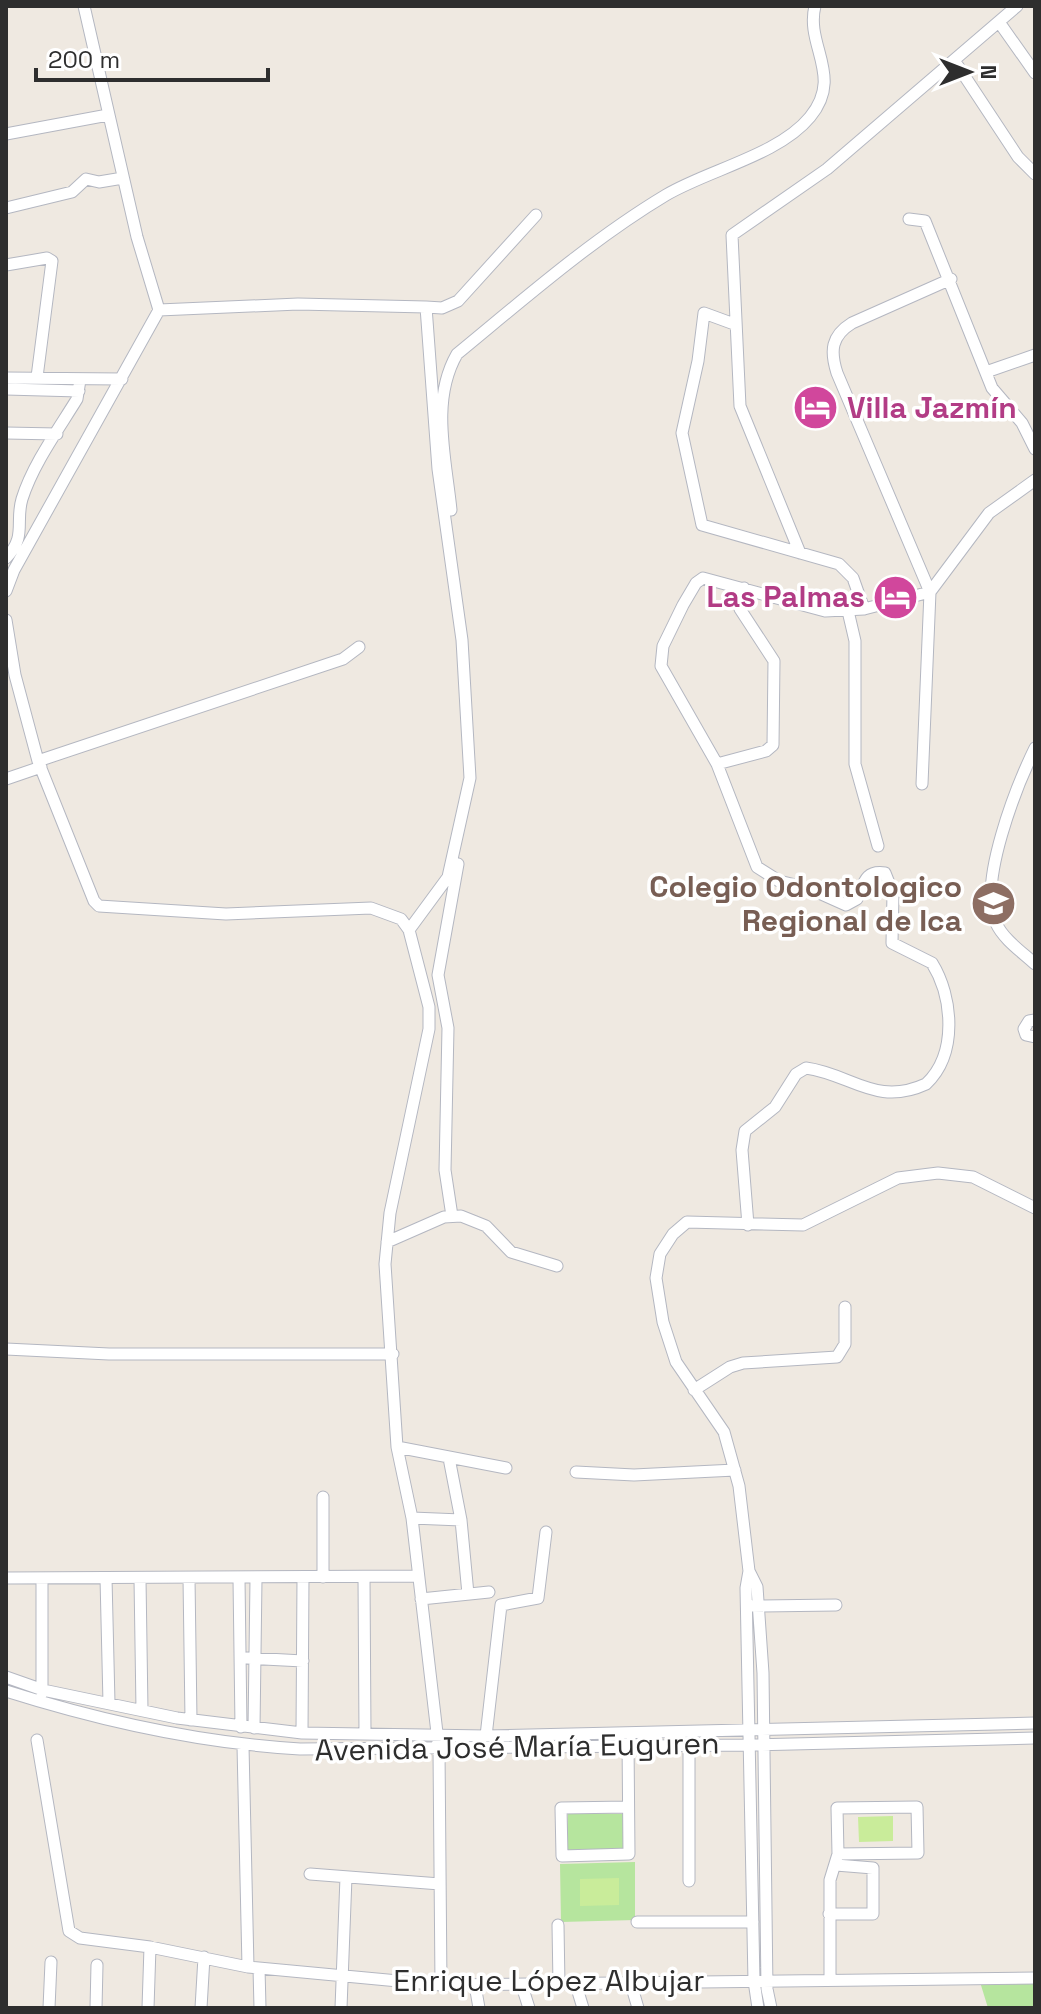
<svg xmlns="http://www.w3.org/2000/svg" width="1041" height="2014" font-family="'Space Grotesk',sans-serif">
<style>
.park{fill:#b6e59e}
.pitch{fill:#c9ec9a}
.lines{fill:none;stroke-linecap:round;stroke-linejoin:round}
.minor-casing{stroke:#b4b7c1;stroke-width:13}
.minor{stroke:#fff;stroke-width:11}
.labels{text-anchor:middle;stroke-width:7;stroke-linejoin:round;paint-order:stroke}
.hotel-label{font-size:30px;font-weight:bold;fill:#b23c85;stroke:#fff;text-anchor:start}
.education-label{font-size:30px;font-weight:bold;fill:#785e54;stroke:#fff;text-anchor:end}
.street-label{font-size:30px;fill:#2e2e2e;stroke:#fff}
</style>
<rect width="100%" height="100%" fill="#efe9e1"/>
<path class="park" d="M568,1813L624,1814V1850L566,1851Z
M635,1862V1920L561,1922L560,1864Z
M980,1982H1035V2008H988Z"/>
<path class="pitch" d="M893,1816V1841L859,1842L858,1817Z
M619,1878V1905L580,1906V1879Z"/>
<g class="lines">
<defs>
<path id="minor" d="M84,6L137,237L159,310
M999,22L1035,73
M954,60L1018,157L1035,174
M6,134L108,115
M6,208L72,192L86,179L99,182L123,178
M909,219L925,221L992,388L1022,423L1035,449
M6,265L47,258L52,261L37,377
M734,324L704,313L698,361L682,433L702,525L839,564L853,578L864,609
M986,372L1035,355
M6,378L122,379
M6,389L79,391
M6,433L57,434
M451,510C446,459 430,401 457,354C524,299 591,240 666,195C708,170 779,155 810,117C844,76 805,46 815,6
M800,553L740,406L732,235L827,169L1017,6
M6,558C27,537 15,522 22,499C33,464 58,430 77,399L80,380
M6,591L14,570L159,310L298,304L426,307
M848,611L855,641V764L878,846
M6,620L15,675L38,761L343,659L359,647
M1035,748C1017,785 977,884 996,923C1003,939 1022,952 1035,964
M38,761L94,901L99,906L226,914L371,908L401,919L409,930
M717,764L766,751L773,745L774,661L740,609L744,588
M6,779L41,767
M922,784L930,592L989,513L1035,480
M1035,1020L1029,1021L1024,1029L1026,1035L1035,1037
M452,1216L445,1170L448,1028L438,975L458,864
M748,1225L742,1150L745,1131L775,1107L796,1074L806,1068C851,1074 876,1107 926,1084C958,1054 953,997 932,963L892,943L893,893L885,873C865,870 864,883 857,899L846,905L808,888L779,881L757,867L717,764L661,666L663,646L683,605L696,583L703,578L825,611L864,609L930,592L837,373C830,351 831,336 852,323L951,279
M387,1242L444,1217L461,1216L486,1226L511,1252L557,1266
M6,1349L109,1354H393
M694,1390L730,1367L743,1363L837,1357L845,1344V1307
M397,1447L506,1468
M449,1458L461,1520L468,1594
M576,1472L634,1475L735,1470
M412,1518L461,1520
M749,1571L746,1588L754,1981L758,2008
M323,1577V1497
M364,1577L365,1734
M6,1578L418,1576
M106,1578L109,1703
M189,1578L191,1720
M140,1579L142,1710
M239,1579L241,1727
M421,1599L489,1592
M752,1606L836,1605
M247,1658L303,1661
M6,1677L43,1690L177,1718L302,1733L486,1736L1035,1723
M6,1691C101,1721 200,1743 300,1749L750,1745L1035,1738
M42,1693V1578
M254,1728L256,1579
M302,1733L303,1577
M486,1736L501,1605L538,1598L546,1532
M37,1740L69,1931L80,1938L150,1947L248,1967L441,1985L1035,1978
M628,1740L629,1854L562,1856L561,1808L628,1807
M243,1746L248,1967
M310,1874L440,1884
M689,1881V1744
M829,1914H873V1868L836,1865
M637,1922H753
M558,1925L559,1985
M259,1968L260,2008
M830,1980V1880L838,1854L837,1808L917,1807L918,1853L838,1854
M631,1984L638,2008
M441,1985L439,1750L412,1518L397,1447L385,1264L390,1213L429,1029V1007L409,930L448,877L470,778L462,640L438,469L426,307L442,308L458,301L536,215
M475,1985L479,2008
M576,1985L583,2008
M522,1986L529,2008
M49,2008L51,1962
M96,2008L97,1965
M148,2008L150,1947
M201,2008L204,1957
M341,2008L346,1877
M771,2008L767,1989L763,1673L757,1587L749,1571L739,1486L724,1432L676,1362L663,1322L656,1278L660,1254L673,1234L687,1222L803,1225L898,1178L938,1173L973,1177L1035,1208"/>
</defs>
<use href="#minor" class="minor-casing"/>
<use href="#minor" class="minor"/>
</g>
<defs>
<symbol id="hotel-disc" viewBox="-11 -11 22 22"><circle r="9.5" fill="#d1479c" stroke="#fff"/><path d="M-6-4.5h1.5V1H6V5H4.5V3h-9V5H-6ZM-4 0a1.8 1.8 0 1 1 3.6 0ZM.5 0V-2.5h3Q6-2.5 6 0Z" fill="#fff"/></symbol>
<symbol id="university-disc" viewBox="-11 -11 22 22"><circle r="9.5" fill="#8d6e63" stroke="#fff"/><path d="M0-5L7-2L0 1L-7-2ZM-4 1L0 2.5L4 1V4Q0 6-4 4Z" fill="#fff"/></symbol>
</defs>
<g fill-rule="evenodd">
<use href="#hotel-disc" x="790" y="382" width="51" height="51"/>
<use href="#hotel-disc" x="870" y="572" width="51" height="51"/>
<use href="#university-disc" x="968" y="878" width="51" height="51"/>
</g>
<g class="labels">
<g class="hotel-label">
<text x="847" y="418">Villa Jazmín</text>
<text x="865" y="607" text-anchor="end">Las Palmas</text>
</g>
<g class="education-label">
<text x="962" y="897">Colegio Odontologico<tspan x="962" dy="34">Regional de Ica</tspan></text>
</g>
<g class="street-label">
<text transform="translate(517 1747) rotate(-1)" y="10">Avenida José María Euguren</text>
<text x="549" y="1991">Enrique López Albujar</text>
</g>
</g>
<rect width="1041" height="2014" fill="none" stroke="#2e2e2e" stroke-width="16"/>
<g transform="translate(969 72) rotate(90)" stroke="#ffffff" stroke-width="6" paint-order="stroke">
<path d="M0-6L14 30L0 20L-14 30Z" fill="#2e2e2e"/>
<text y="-12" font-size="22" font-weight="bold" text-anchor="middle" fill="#2e2e2e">N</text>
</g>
<path d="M36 68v12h232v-12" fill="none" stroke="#2e2e2e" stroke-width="4"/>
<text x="48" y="68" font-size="24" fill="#2e2e2e" stroke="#ffffff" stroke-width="6" paint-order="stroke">200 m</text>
</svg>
